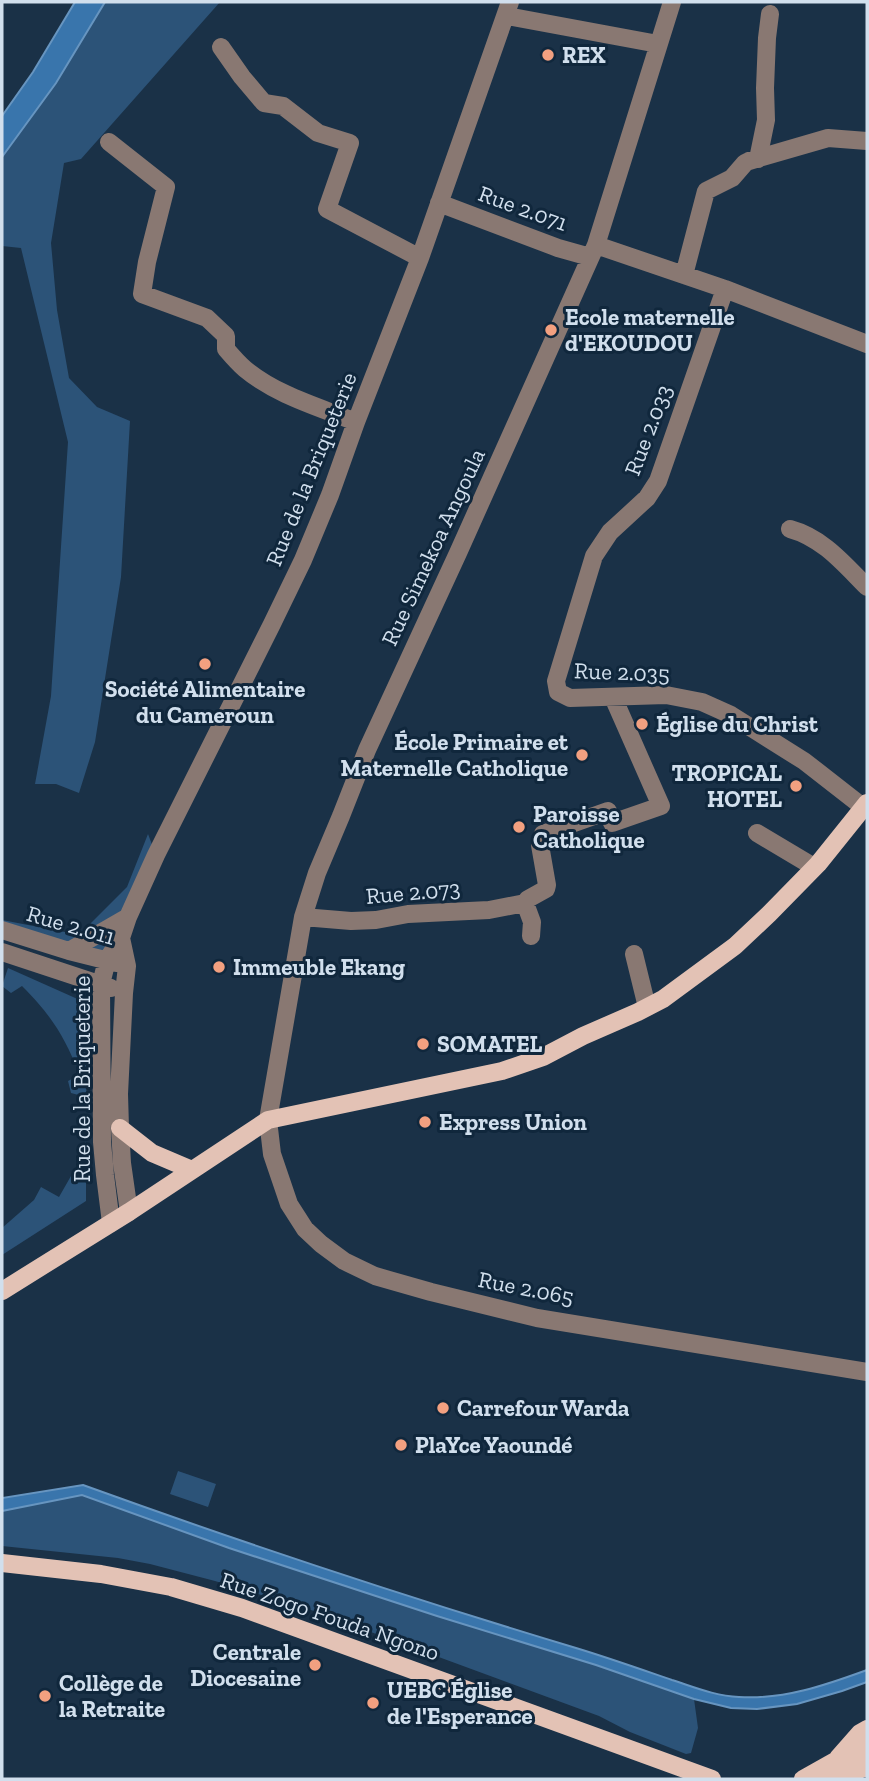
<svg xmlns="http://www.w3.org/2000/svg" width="869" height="1781" font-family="'Zilla Slab',serif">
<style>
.green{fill:#2c5378}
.water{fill:#3975ac;stroke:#6795c0;stroke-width:2}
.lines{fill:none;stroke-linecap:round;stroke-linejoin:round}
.minor{stroke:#897872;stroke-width:18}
.major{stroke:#e3c2b5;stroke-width:18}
.poi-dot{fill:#f2a080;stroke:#10273c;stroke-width:2.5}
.labels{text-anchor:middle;stroke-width:6;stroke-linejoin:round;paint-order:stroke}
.poi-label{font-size:23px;font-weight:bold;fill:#d1dfed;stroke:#10273c;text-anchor:start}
.street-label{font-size:23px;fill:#d1dfed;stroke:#10273c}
</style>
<rect width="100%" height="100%" fill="#1a3147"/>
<path class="green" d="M105,2H220L81,159L64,163L51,243L57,310L69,378L97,407L130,421L121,577L95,742L79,793L56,784H35L51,696L68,442L21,248L2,246V157L56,83Z
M148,834L156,855L107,960L2,930V920L70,933L84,930L127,887Z
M8,968L91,1005L86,1097L71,1093L68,1081L80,1075C64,1036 52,1016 22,986L11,993L2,986Z
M86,1141V1201L2,1255V1228L34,1200L41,1187L59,1197L71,1176L75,1177Z
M178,1471L216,1484L208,1507L170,1494Z
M82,1495L229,1548L437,1616L596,1665L694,1699L698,1728L691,1753L686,1754L630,1732L599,1716L311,1610L215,1581L150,1564L118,1558L2,1546V1511Z"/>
<path class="water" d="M75,2H105L56,83L2,157V116L33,72Z
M83,1485C246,1544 410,1598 576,1648C609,1658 640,1669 672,1680C694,1687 715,1696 739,1697C783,1700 826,1685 867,1670V1682L842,1691L797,1704L757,1709L731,1708L694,1699L596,1665L437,1616L229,1548L82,1495L2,1511V1498Z"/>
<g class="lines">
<path class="minor" d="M672,2L596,245L458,553L367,750L341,816L317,873L303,917L268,1120L272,1154L289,1204L305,1229L321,1244L344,1261L375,1276L431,1292L537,1318L867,1372
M507,16L658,44
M221,47L242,77L264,103L283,106L318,133L350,143L327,209L420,258
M109,142L166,187L147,262L142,294L207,318L226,336V349C232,356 238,363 245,369C276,395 319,407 356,422
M758,159L766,120L765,88L767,38L770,14
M439,203L558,248L590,257
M596,245L725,289L867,344
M684,275L706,191L732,178L745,163L749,161L828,138L867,141
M725,289L658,481L647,498L610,532L594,556L556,681L558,692L570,698L666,695L702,702L731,715L804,761L863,807
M790,529C823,538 844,564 867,587
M757,833L814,867
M303,917L351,921L376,920L408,914L489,910L525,903
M2,930L69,951L117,963
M531,936L532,922L525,903L528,899L546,889L547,885L540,845L543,834L608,811L612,823L661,806L613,697
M121,938L127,966L124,993L119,1094L120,1128L122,1163L129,1212
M69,951L128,917
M2,952L111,988
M634,954L647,1007
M111,1223L105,1175L102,1142L101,984L107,960L121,938L128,917L156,855L272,624L303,560L330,495L356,422L420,258L510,2"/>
<path class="major" d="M120,1128L152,1153L192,1170
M2,1291L129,1212L268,1120L502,1071L543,1057L583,1036L638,1012L663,999L735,946L769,914L818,864L867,803
M2,1563L101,1574L171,1587L242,1608L712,1779
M838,1758L860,1733L867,1729
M803,1779L835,1761L867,1748
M811,1779L853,1772L867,1767"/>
</g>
<g class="poi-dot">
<circle cx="548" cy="55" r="7"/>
<circle cx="551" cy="330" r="7"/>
<circle cx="205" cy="664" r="7"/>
<circle cx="642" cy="724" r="7"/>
<circle cx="582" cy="755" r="7"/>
<circle cx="796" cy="786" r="7"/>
<circle cx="519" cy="827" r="7"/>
<circle cx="219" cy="967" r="7"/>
<circle cx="423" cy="1044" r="7"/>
<circle cx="425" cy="1122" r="7"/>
<circle cx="443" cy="1408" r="7"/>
<circle cx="401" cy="1445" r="7"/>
<circle cx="315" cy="1665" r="7"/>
<circle cx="45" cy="1696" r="7"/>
<circle cx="373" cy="1703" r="7"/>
</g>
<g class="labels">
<g class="poi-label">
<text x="562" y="63">REX</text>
<text x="565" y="325">Ecole maternelle<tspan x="565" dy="26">d'EKOUDOU</tspan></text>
<text x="205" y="697" text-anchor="middle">Société Alimentaire<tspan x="205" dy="26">du Cameroun</tspan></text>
<text x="656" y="732">Église du Christ</text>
<text x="568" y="750" text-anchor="end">École Primaire et<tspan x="568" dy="26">Maternelle Catholique</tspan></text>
<text x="782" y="781" text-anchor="end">TROPICAL<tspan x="782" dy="26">HOTEL</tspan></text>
<text x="533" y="822">Paroisse<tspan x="533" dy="26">Catholique</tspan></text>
<text x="233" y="975">Immeuble Ekang</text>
<text x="437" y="1052">SOMATEL</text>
<text x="439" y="1130">Express Union</text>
<text x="457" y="1416">Carrefour Warda</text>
<text x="415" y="1453">PlaYce Yaoundé</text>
<text x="301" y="1660" text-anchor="end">Centrale<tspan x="301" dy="26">Diocesaine</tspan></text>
<text x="59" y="1691">Collège de<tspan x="59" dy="26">la Retraite</tspan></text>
<text x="387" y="1698">UEBC Église<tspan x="387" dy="26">de l'Esperance</tspan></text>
</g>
<g class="street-label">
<text transform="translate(523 208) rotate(20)" y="8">Rue 2.071</text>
<text transform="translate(648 430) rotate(-69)" y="8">Rue 2.033</text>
<text transform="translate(311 469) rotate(-68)" y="8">Rue de la Briqueterie</text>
<text transform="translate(433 547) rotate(-65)" y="8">Rue Simekoa Angoula</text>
<text transform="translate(622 672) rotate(2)" y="8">Rue 2.035</text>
<text transform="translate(413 892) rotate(-5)" y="8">Rue 2.073</text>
<text transform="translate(71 925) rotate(16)" y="8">Rue 2.011</text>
<text transform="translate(82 1079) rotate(-90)" y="8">Rue de la Briqueterie</text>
<text transform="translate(526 1288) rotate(11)" y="8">Rue 2.065</text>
<text transform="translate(330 1616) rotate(19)" y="8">Rue Zogo Fouda Ngono</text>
</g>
</g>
<rect width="869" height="1781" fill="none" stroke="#d1dfed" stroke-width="7"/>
</svg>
